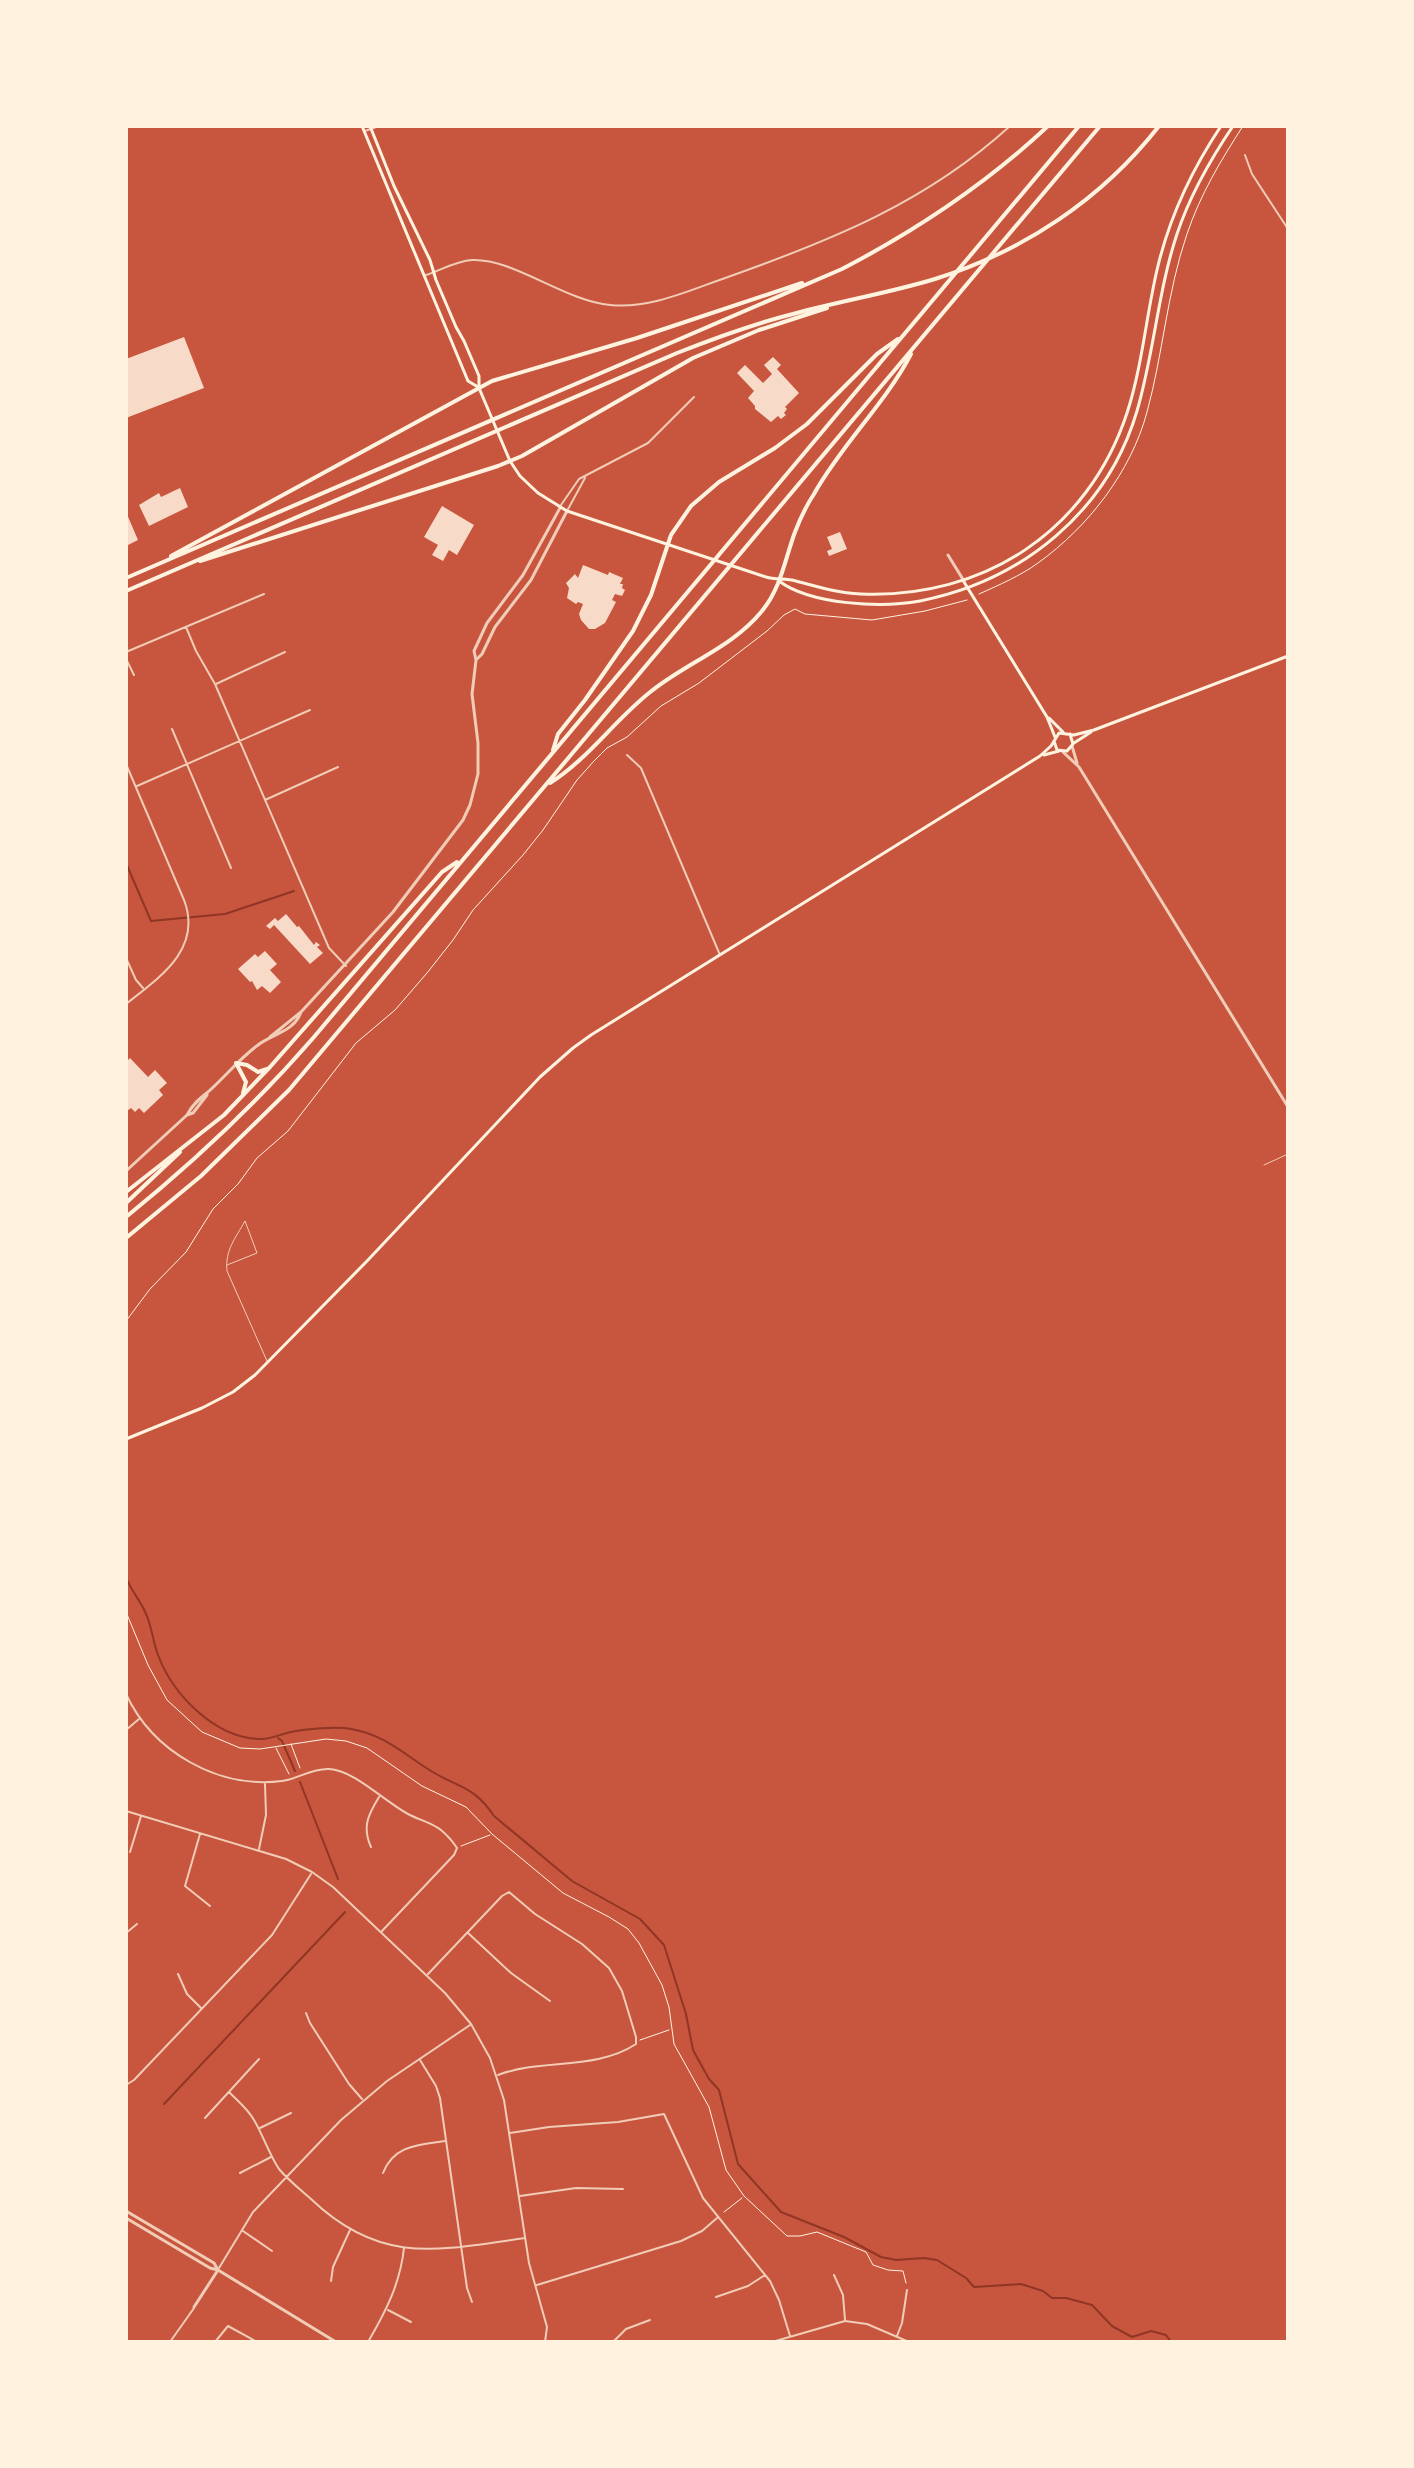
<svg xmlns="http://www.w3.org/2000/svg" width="1414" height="2468" font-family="Cabin,sans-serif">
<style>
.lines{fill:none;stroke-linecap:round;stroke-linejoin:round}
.stream{stroke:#8f3625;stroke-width:2}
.building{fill:#f7dbc8}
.path{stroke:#fff3e0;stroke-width:1}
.service{stroke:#f1ccb7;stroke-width:1}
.minor{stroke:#f1ccb7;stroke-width:2}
.tertiary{stroke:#f1ccb7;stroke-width:3}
.secondary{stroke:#fff3e0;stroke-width:3}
.motorway{stroke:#fff3e0;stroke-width:4}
</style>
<rect width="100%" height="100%" fill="#c8553d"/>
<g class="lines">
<path class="stream" d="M126,863L151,921L225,914L294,891
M126,1577C131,1591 141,1601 146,1614C152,1627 153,1642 158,1655C173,1695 216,1739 261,1739C271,1739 281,1734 291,1732C305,1729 337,1726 351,1729C383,1734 404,1754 431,1771C459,1788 474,1786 494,1816L572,1881L640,1919L664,1945L686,2014L693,2050L709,2079L719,2090L738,2164L781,2212L844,2237L881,2257L896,2260L924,2258L937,2260L966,2278L974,2287L1021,2284L1043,2291L1052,2298H1066L1092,2305L1112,2326L1132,2337L1151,2331L1166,2335L1171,2342
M278,1738L282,1741L295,1771
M300,1782L338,1879
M164,2104L345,1912"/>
</g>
<path class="building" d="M184,337L204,388L126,418V359Z
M773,357L781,365L777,369L799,393L785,407L787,409L784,413L786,415L781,419L778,416L771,422L755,409V406L748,398L754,391L737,373L745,365L763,383L772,374L764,365Z
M180,488L188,507L149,526L139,505L159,493L161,497Z
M442,506L474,525L457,555L449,550L443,561L432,555L438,545L424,537Z
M126,512L138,540L126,546Z
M840,532L847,549L829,556L827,551L832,549L827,537Z
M583,565L608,575L609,572L623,578L620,584H623L622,588L625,590L622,596L615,594L612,600L616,602L605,623L595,629H589L581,620L579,614L583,604L578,602L576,604L567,598L569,588L566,583L575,574L578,578Z
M286,914L297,927L299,926L314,945L316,942L320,945L317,947L323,953L310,964L274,925L270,929L266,926L275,918L278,921Z
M265,951L277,964L270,970L281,982L270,993L262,986L257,990L252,981L250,982L238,969L255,954L258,957Z
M130,1058L148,1077L155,1070L167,1083L159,1090L163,1095L144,1113L139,1108L135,1112L131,1108L127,1111L126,1109V1062Z"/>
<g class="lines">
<path class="path" d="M979,594C999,585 1020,576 1038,563C1088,527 1131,472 1147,412C1163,354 1167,292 1187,234C1200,195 1221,160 1243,126
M126,1321L150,1289L186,1252L213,1209L238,1184L257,1158L288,1131L356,1043L395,1010L427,973L453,940L473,910L523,855L543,830L577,780L594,761L607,748L627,737L661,706L699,683L767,631L784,615L795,609L805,614L872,620L925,611L967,600
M126,1612L148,1665L167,1700L202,1732L240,1748L260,1749L326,1739L346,1741L367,1748L422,1786L466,1807L492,1834L563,1893L609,1917L628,1929L639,1943L662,1985L669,2007L674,2044L709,2107L726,2170L744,2196L787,2236H800L817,2232L866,2252L873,2265L888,2270L903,2271L906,2283
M291,1744L300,1768
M276,1748L289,1774
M461,1846L490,1835
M640,2040L669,2030
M724,2212L742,2198"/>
<path class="service" d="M1264,1165L1288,1154
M227,1265L257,1253L245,1221C235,1239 225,1250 227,1271L267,1361"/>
<path class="minor" d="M365,131L379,126
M1245,155L1252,174L1288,229
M426,275C441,270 456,261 472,260C513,258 565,301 610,305C651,309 690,290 728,277C832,240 927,202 1010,126
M561,505L579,479L648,443L694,397
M567,511L585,478
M186,627L196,651L215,684L329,948L346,966
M126,652L264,594
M126,659L134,675
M216,684L285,652
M172,729L231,868
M627,755L641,768L720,955
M126,764L184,900C203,949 159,978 126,1004
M137,786L310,710
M265,800L338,767
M126,958L136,980L143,988
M126,1694C153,1752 218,1789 282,1781C298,1779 312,1768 329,1769C354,1770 385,1802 408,1814C419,1820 431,1822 441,1830C447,1835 453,1842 457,1848L454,1855L382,1931
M126,1730L139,1719
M126,1811L286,1859L312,1872L333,1887L445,1993L471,2024L490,2058L504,2100L529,2263L547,2327L545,2342
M200,1834L185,1886L210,1906
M371,1847C362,1827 368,1815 379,1797
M259,1849L266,1815L265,1784
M130,1852L141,1816
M126,1933L137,1924
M468,1933L511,1973L550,2001
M178,1974L187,1994L201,2008
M428,1974L502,1896L509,1892L535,1914L582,1944L609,1968L622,1991L636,2037V2044C595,2071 542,2058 498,2075
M306,2013L310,2023L349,2084L362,2099
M420,2060L436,2086L440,2098L467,2288L472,2302
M126,2085L134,2080L272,1935L311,1874
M229,2092C238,2101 248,2109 254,2120C263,2135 269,2154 279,2169C288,2180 301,2190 311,2199C381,2266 439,2250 525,2238
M205,2118L259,2059
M260,2128L291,2113
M510,2133L549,2127L618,2122L664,2114L703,2198L770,2281L779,2300L790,2336
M240,2173L271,2157
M383,2173C394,2145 418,2145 445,2141
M520,2196L576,2188L623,2189
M243,2231L272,2251
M219,2268L253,2212L341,2120L387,2081L470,2025
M834,2275L843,2295L845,2320
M331,2281L333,2267L350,2230
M537,2285L681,2241L702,2231L717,2218
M716,2297L748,2286L765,2275
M388,2310L411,2322
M897,2336L902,2323L907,2290
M170,2342L194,2308
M215,2342L228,2326L257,2342
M368,2342C386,2311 400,2284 404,2248
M613,2342L626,2329L650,2320
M772,2342L845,2321L867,2324L909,2342"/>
<path class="tertiary" d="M948,555L964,581
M476,660L482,654L495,627L531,580L567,511
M1072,746L1077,763
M1063,752L1079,767L1288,1107
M270,1037L301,1012
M187,1115C192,1105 199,1099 208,1092C225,1077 239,1059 258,1045C272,1034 294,1032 301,1012L393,912L463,820L470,805L478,774V743L472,694L476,660L474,651L487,623L523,575L560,508
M126,1171L187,1115L193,1113L207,1095
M126,2211L214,2263L218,2270
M126,2218L210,2268L218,2270L336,2342
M194,2307L218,2270"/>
<path class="secondary" d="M362,126L468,381L478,387
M370,126L394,186L430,260L436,280L456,327L464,341L479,376V388L510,461L520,476L538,493L567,511L766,577C776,580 786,578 796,581C818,587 838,593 861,594C984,599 1088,531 1127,413C1142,367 1146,317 1157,270C1169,218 1191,171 1221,126
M779,581C811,605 882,608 920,601C1022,581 1107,512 1137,411C1154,353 1158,291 1177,234C1190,195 1210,160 1233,126
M964,582L1047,717L1055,737
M1049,718L1063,732
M1054,741L1057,750L1067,751L1073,744L1070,734
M1074,743L1091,732
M1044,755L1059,751
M126,1439L202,1408L233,1392L255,1375L368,1260L540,1077L573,1048L591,1035L1040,756L1051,746L1059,733L1074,735L1094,730L1288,656"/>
<path class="motorway" d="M171,556L492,381L637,338L802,283
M200,561L498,466L522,456L693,358L759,330L827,308
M126,578L842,269C917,230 986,184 1048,126
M126,591L677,353C715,338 753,324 793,314C840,301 889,293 935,279C1024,251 1102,199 1159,126
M553,750L558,734L585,700L633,631L651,595L671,535L691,506L719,482L775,448L807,424L877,354L898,339
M550,783C588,759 614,721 649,693C685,663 732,648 762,611C781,588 785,559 795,532C800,519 806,506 814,494C842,444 885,404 911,354
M236,1063L247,1065L258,1072L267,1069
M236,1063L246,1082L243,1093
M126,1192L224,1115L270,1067L442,872L457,862
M126,1203L180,1152
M126,1217C194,1162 256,1104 314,1037L1079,126
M126,1238L201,1176L289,1090L1100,126"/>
</g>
<rect width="1414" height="2468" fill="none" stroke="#fff3e0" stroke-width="256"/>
</svg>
